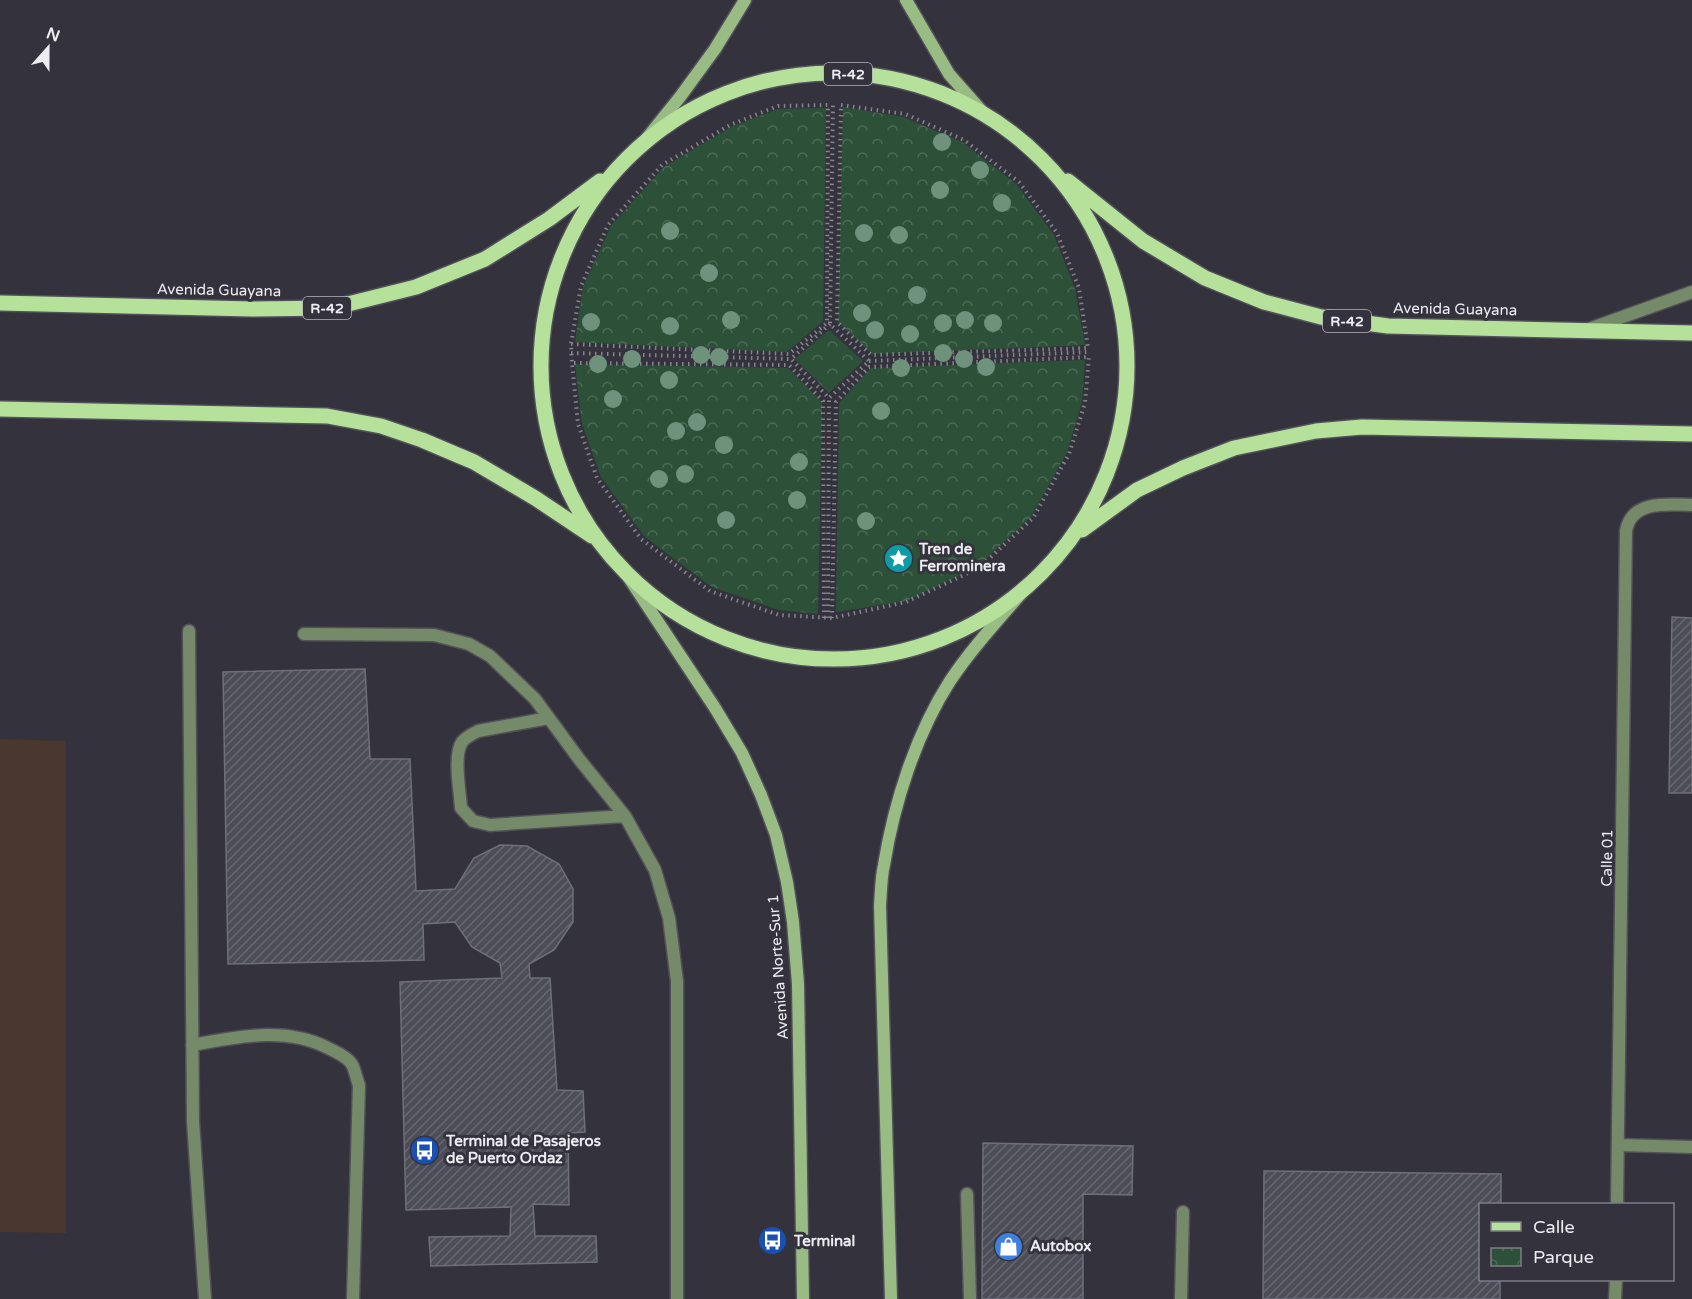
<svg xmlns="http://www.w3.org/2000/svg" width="1692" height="1299" font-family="'Varela Round',sans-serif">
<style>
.commercial{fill:#4a372f}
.park{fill:url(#park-crowns)}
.building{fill:url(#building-hatch);stroke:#6f6f7b;stroke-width:1.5}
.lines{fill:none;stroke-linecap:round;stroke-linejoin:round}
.service-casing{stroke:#52515a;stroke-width:15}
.minor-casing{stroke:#52515a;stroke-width:15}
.secondary-casing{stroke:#52515a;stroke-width:15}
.primary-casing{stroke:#52515a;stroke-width:18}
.path{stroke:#86858d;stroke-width:4;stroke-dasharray:1.5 4.5;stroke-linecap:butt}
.service{stroke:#758a68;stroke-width:12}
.minor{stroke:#758a68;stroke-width:12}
.secondary{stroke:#99bb84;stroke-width:12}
.primary{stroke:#b5e19a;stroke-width:15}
.tree{fill:#6e927c}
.labels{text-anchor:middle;stroke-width:6;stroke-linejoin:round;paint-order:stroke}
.shield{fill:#34333d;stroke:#b6b4bc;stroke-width:1.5}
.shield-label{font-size:14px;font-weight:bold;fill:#edecf2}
.street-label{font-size:15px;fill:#edecf2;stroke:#34333d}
.poi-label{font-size:15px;font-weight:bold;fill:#edecf2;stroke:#34333d;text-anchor:start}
</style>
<defs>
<pattern id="park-crowns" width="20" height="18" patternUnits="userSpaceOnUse" patternTransform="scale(1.5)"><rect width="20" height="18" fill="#2d5138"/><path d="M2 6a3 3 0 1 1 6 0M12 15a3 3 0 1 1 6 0" fill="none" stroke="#4c6a55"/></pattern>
<pattern id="building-hatch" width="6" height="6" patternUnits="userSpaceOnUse" patternTransform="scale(1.5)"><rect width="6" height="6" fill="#4d4d58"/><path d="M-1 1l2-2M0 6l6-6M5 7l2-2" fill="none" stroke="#676770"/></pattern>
</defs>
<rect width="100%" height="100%" fill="#34333d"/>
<path class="commercial" d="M0,739L66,741V1233L0,1232Z"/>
<path class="park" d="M843,107L903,117L962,142L1016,184L1054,235L1075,289L1085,345L872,354L838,322Z
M826,108L823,321L787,352L575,342L583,287L611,226L664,167L731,127L778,109Z
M829,330L863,361L829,393L795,359Z
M1085,360L1082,402L1067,452L1031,517L977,567L906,601L836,612L839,403L871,368Z
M575,364L788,368L822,402L818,614L779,610L712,587L645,537L601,477L582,424Z"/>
<path class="building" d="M1672,617L1692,618V793H1669Z
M365,669L370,759H410L416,891L455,889L474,858L500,845L527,846L559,864L573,889V922L554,950L529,964L530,978H550L557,1090L583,1091L585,1132L568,1133L569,1205L533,1204L535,1236H596L597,1262L431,1266L429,1237L510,1236L511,1207L406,1210L400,982L502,978L500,963L472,947L455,922L423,924L424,960L228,964L223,672Z
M983,1143L1133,1146L1132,1195L1083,1194V1299H982Z
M1264,1171L1501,1174V1204H1480V1280H1500V1299H1263Z"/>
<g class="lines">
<defs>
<path id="service" d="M1589,329L1692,292
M189,631L193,1121L205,1299
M304,634L434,635L469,644L490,656L535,699L579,759L625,816L655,870L669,918L677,981V1299
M549,718L478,731C472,734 466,737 462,742C453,756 460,791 461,808L473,821L490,825L625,816
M192,1045C237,1037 285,1026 328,1048C336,1052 346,1056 351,1063C355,1068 356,1078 359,1085L353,1299
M967,1194L970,1299
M1181,1299L1183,1212"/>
<path id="minor" d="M1619,1145L1692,1147
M1617,1204L1626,531C1631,500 1668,504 1692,505
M1615,1299L1616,1280"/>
<path id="secondary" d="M906,0L949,74L987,117
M643,143L680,97L715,49L745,0
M623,569L715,708L742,753L761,795L776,835L787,882L793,922L798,984L803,1299
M891,1299L880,906C881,892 881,878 884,865C894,803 916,734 950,681C972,648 999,619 1025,589"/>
<path id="primary" d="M541 366a293 293 0 1 1 586 0a293 293 0 1 1-586 0Z
M1068,181L1143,241L1205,278L1264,302L1321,317L1388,326L1692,333
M0,303L252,309L332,308L416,287L485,259L549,219L600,181
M0,409L327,416L381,426L422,440L474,462L535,498L592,536
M1082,530L1137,490L1183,468L1234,448L1316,431L1362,427L1692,434"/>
</defs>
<use href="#service" class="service-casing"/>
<use href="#minor" class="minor-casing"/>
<use href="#secondary" class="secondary-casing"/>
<use href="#primary" class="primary-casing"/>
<path class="path" d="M841,105L905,114L964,140L1019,182L1057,233L1079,288L1088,348L871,355L837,322Z
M830,324L791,359L829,398L869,361L830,324L833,104
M571,344L789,354L827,323L828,105L778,106L730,125L662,165L608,225L581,286L571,344L572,363
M571,353L791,359
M869,361L1089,352
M824,618L823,401L789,365L572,363L578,424L597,478L641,539L710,591L779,615L832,618L906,602L979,568L1033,518L1069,454L1085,403L1089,357L869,367L836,402L832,618
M828,618L829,398"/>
<use href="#service" class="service"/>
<use href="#minor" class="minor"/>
<use href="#secondary" class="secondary"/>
<use href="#primary" class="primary"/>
</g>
<g class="tree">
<circle cx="942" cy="142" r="9"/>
<circle cx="980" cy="170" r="9"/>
<circle cx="940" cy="190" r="9"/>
<circle cx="1002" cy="203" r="9"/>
<circle cx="670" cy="231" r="9"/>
<circle cx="864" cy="233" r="9"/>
<circle cx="899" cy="235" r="9"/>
<circle cx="709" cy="273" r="9"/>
<circle cx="917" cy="295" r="9"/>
<circle cx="862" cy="313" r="9"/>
<circle cx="731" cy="320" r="9"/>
<circle cx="965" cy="320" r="9"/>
<circle cx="591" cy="322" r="9"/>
<circle cx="943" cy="323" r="9"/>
<circle cx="993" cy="323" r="9"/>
<circle cx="670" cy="326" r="9"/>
<circle cx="875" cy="330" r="9"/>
<circle cx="910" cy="334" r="9"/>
<circle cx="943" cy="353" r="9"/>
<circle cx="701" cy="355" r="9"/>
<circle cx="719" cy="357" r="9"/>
<circle cx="632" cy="359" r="9"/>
<circle cx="964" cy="359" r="9"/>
<circle cx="598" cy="364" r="9"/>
<circle cx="986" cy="367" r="9"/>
<circle cx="901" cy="368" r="9"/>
<circle cx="669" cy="380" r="9"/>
<circle cx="613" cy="399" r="9"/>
<circle cx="881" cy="411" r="9"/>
<circle cx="697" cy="422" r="9"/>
<circle cx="676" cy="431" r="9"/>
<circle cx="724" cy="445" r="9"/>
<circle cx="799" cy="462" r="9"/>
<circle cx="685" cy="474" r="9"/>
<circle cx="659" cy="479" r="9"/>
<circle cx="797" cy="500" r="9"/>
<circle cx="726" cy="520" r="9"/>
<circle cx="866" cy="521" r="9"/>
</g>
<defs>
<symbol id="sight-disc" viewBox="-11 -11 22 22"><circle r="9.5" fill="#0f9aa8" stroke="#34333d"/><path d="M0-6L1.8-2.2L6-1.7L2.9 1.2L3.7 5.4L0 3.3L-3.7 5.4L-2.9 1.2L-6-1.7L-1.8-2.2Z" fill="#fff"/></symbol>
<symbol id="bus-disc" viewBox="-11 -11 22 22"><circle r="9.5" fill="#1a4fb4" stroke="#34333d"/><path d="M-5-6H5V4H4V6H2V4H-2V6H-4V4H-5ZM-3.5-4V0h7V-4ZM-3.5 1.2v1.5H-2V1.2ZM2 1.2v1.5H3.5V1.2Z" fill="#fff"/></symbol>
<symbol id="shop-disc" viewBox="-11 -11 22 22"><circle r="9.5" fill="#3f7fe0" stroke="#34333d"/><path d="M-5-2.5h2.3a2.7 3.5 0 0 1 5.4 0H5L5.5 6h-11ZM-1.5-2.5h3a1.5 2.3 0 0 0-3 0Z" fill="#fff"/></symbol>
</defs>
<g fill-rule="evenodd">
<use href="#sight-disc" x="882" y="542" width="33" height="33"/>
<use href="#bus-disc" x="408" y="1134" width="33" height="33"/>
<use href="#bus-disc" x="756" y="1224" width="33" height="33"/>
<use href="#shop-disc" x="992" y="1230" width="33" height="33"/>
</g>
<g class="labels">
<g class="shield">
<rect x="824" y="63" width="48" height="22" rx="4.5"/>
<rect x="303" y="297" width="48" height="22" rx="4.5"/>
<rect x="1323" y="310" width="48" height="22" rx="4.5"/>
</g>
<g class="shield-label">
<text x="848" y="79">R-42</text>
<text x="327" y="313">R-42</text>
<text x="1347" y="326">R-42</text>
</g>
<g class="street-label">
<text transform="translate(219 290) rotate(1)" y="5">Avenida Guayana</text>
<text transform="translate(1455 309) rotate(1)" y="5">Avenida Guayana</text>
<text transform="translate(1607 858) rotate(-89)" y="5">Calle 01</text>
<text transform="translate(778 967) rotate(-94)" y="5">Avenida Norte-Sur 1</text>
</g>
<g class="poi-label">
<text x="919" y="554">Tren de<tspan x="919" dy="17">Ferrominera</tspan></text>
<text x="446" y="1146">Terminal de Pasajeros<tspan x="446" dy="17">de Puerto Ordaz</tspan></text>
<text x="794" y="1246">Terminal</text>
<text x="1030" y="1251">Autobox</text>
</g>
</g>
<rect x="1479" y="1203" width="195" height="78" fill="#34333d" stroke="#7e7d85" stroke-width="1.5"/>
<rect x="1491" y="1222" width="30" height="9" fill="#b5e19a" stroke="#7e7d85" stroke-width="1.5"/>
<text x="1533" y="1233" font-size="18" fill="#edecf2">Calle</text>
<rect x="1491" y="1248" width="30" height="18" fill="url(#park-crowns)" stroke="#7e7d85" stroke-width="1.5"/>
<text x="1533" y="1263" font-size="18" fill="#edecf2">Parque</text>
<g transform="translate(48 48) rotate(21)" stroke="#34333d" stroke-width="4.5" paint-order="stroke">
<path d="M0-4.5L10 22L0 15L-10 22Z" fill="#edecf2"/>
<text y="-9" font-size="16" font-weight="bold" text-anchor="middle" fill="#edecf2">N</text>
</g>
</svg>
